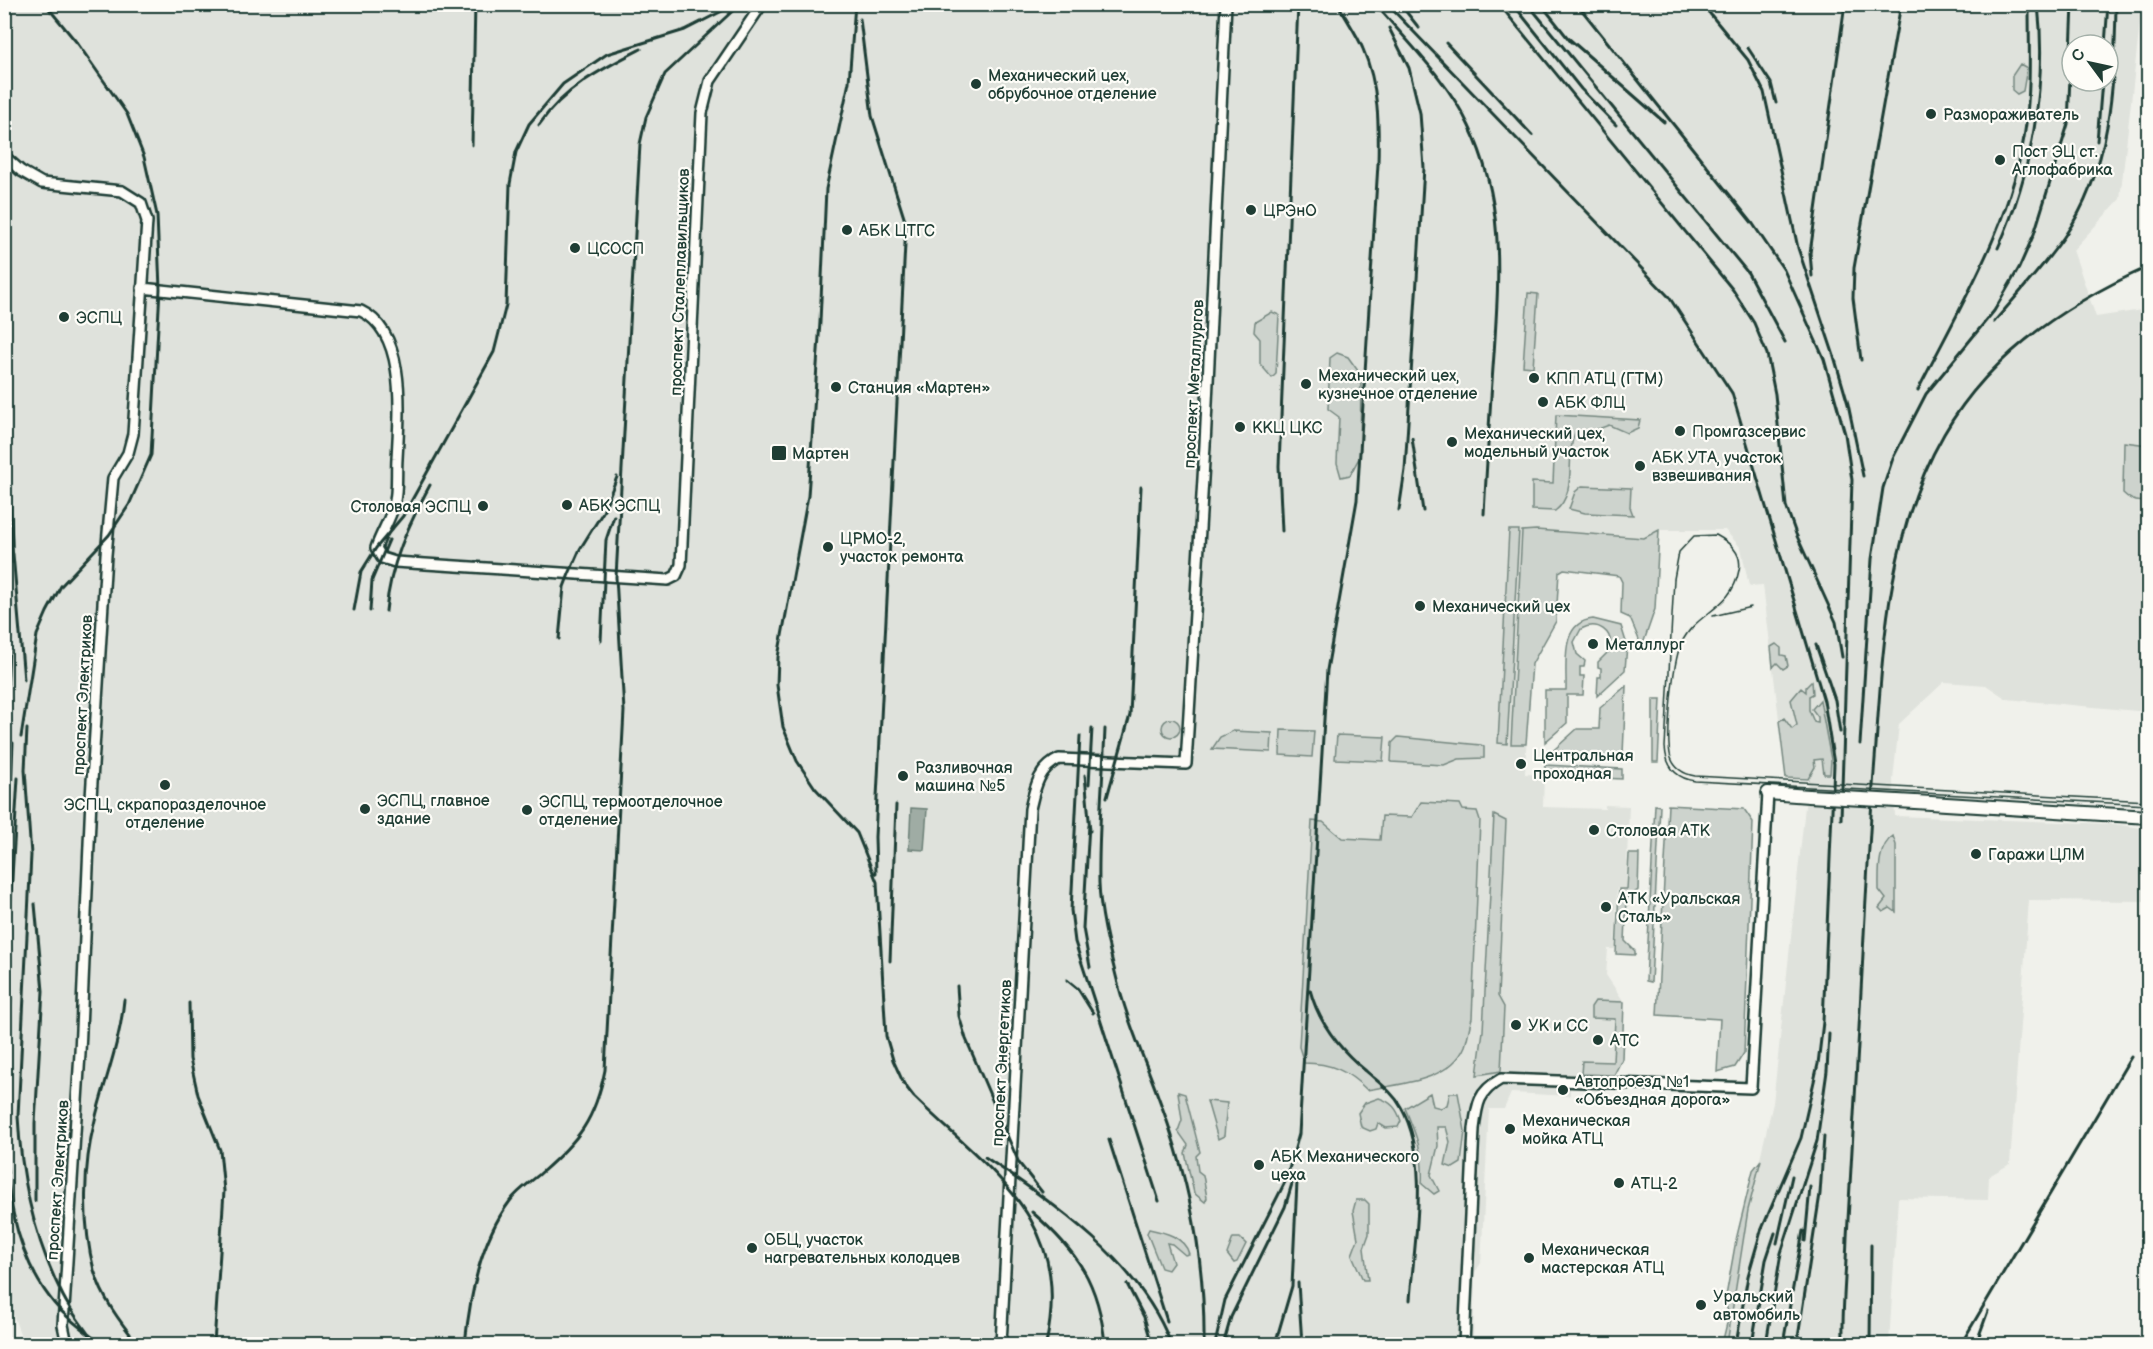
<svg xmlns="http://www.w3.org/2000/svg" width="2153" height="1349" font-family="'Balsamiq Sans',sans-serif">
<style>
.built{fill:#dfe2dc;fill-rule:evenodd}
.green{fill:#cdd3cd;stroke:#768880;stroke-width:1.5}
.water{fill:#9faca4;stroke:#6c8077;stroke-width:1.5}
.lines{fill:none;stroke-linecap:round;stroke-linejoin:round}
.minor-casing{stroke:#1f3d34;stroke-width:14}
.tertiary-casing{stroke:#1f3d34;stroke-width:16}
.minor{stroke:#fdfcf7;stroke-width:9}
.tertiary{stroke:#fdfcf7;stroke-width:12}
.tram{stroke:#1f3d34;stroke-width:1.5}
.rail{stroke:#1f3d34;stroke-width:3}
.tertiary-bridge-casing{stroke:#1f3d34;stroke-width:16;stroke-linecap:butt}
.tertiary-bridge{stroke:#fdfcf7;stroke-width:12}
.poi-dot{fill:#1f3d34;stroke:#fdfcf7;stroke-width:2}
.labels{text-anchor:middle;stroke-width:4.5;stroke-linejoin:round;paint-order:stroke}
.poi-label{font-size:16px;fill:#1f3d34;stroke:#fdfcf7;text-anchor:start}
.street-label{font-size:16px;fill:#1f3d34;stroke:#fdfcf7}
</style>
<rect width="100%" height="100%" fill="#f0f1eb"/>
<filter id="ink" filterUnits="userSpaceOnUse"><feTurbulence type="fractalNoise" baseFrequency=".0167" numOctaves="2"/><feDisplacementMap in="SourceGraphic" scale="12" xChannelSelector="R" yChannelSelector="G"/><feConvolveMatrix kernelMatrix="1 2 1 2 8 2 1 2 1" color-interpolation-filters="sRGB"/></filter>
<g filter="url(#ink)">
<path class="built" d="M4,5H2142L2120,199L2073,250L2096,317L2148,309V712L2007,699L1986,685L1944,682L1899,724L1893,780L1895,816L2114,824L2148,829V901L2029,900L2010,1164L1989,1176L1988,1200L1898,1198L1889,1344H1727L1748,1209L1773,1103L1808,779L1786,778L1763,585L1749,586L1741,548L1725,530H1659L1644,538L1536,530L1525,774L1544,775L1543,807L1605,809V805L1629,806L1626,888H1617L1615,949H1608L1606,975L1624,1002L1622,1059L1614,1075L1570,1074V1096L1511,1093L1504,1109H1489L1481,1263L1475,1272L1473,1344H24L4,1291ZM2072,45H2108V81H2072Z"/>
<path class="green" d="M2020,64L2027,68L2023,91L2017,94L2012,90V76Z
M1528,293L1538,294L1533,367L1523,366Z
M1272,312L1279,315L1276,374L1272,378L1260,364V339L1254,332L1255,322Z
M1337,353L1348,357L1361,375L1360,456L1350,475L1341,477L1337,463L1339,417L1328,409L1330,358Z
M1556,415L1640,420L1638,428L1627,433L1609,425L1593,431H1576C1564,454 1579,493 1555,511L1532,510V482L1553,483Z
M2124,442L2148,445V500C2138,504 2130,500 2123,493Z
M1582,486L1631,488L1630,507L1633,515L1585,513L1569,509L1575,492Z
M1509,530H1519L1507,744L1498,743Z
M1536,530L1644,538L1659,530L1655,609L1642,647L1630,618L1621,614L1622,582L1619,576L1564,569L1559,572L1556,621L1532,664L1526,744H1511L1522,531Z
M1593,619L1621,626L1627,645L1625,670L1597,696L1598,677H1601V668L1598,667V662L1610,650C1614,632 1598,620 1581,629L1574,642L1577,654L1585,661L1584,667H1580V676H1584L1583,695H1567V723L1545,742V690H1566C1567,665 1559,622 1593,619Z
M1776,644L1781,648V655L1786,656L1788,666L1783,669L1777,663L1773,667L1771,647Z
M1812,681L1813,694L1809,696V710L1814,722L1818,723V717L1812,709L1820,700L1831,760L1830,774H1824L1822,759L1814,760L1815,767L1808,779L1786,778L1779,721L1784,718L1792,729L1797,725L1791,700L1801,688L1806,692V687Z
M1626,686L1623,754L1620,759L1546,757L1577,729H1599L1600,708Z
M1653,699H1661L1658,762H1653Z
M1162 728a9 9 0 1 1 18 0a9 9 0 1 1-18 0Z
M1281,730L1314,731L1312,757L1280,755Z
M1233,731L1272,733L1271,752L1212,749L1220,737Z
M1337,735L1385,737L1383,761L1335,759Z
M1398,737L1481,745L1484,747V758L1459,759L1444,765L1391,762L1392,743Z
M1545,765L1622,769V779L1544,775Z
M1421,802L1460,804L1463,810L1477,811L1480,820L1472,1018C1469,1027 1468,1037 1465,1046C1451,1081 1399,1084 1367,1090C1348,1071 1331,1063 1304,1063L1299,1047L1312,821L1323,822L1342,838L1380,840L1382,816L1412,817Z
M1655,805L1660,806L1651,982L1646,981Z
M1668,805L1744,809L1753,822L1744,1053L1735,1067L1717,1072L1720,1019L1657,1015Z
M1494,815L1506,821L1498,996L1504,1007L1501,1071L1477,1075L1483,1031Z
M1893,836L1896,845V912L1890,908L1883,912L1879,908L1886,899L1879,890C1879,873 1877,847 1893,836Z
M1629,854H1639L1638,890L1627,898L1625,941L1635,951V955L1616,954L1619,889H1627Z
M1595,1001L1624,1002L1622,1059L1614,1075L1581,1074L1582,1061L1613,1062L1615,1019L1591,1018V1007Z
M1178,1092L1185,1094L1200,1152L1196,1156L1198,1171L1203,1175L1207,1198L1205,1202L1194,1193L1185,1153L1188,1145L1178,1131L1182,1120Z
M1430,1093L1433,1106L1441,1108L1447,1105L1450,1093H1458L1465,1131L1461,1163L1453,1168L1445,1165L1450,1142L1446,1127H1437L1438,1146L1431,1175L1439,1191L1434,1194L1422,1184C1424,1154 1416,1134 1405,1108Z
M1379,1098C1392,1102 1397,1109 1401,1121L1398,1127L1386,1128L1378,1123L1376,1129L1370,1131L1361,1127L1358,1113L1365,1103Z
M1207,1101L1227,1103L1224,1136L1218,1139Z
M1761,1160L1748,1210L1727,1344H1722L1729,1315L1725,1302L1736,1240L1753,1170Z
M1356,1200H1365L1369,1204V1234L1364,1248L1368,1280H1363L1352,1255L1358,1239L1353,1211Z
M1149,1229C1164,1232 1185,1237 1189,1254L1185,1255L1172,1244L1167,1243L1173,1263L1168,1270L1161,1268L1147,1233Z
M1233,1238H1240L1246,1244L1237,1262L1234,1263L1227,1254Z"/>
<path class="water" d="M911,808L927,809L924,850L909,849Z"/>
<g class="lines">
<defs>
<path id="minor" d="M4,156L21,171L42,183L122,191L141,203L147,221L133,434L128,453L113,478L106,555L91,798L80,1053L63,1325L67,1344
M142,288L361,311C408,333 399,416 397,459C396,473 398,492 394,505C390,520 381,533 376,548L382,558L395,562L668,580L676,576L681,565L702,113L710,81L762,4
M1001,1344L1030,809C1035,788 1038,769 1059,759L1186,764L1205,445L1226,4
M1464,1344L1474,1129C1477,1104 1478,1092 1501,1079L1751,1088L1768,793"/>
<path id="tertiary" d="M1768,793L1809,796
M1915,802L2148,817"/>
</defs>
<use href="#minor" class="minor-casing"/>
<use href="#tertiary" class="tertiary-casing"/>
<use href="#minor" class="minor"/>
<use href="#tertiary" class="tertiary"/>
<path class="tram" d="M1713,616L1751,607
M2148,801L1695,776C1684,774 1675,769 1671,758C1665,739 1673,662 1681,644C1696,611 1732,610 1739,570C1743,553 1729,542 1716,535L1694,536L1679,552L1674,579L1665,747C1666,766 1675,778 1695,781L2148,805"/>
<path class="rail" d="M855,4L849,82L826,189L820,322L808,496L778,657L777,685L783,727L797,761L815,788L857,833L877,882L886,1036L893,1060L904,1084L914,1097C993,1174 1073,1220 1046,1344
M1387,4L1669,297L1732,393L1824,701L1834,764L1823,1022L1818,1064L1801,1138L1761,1231L1748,1276L1736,1344
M1400,4L1419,28
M1499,4L1733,290L1754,323L1767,354L1775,394L1786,506L1796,534L1836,622L1842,657
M1513,4L1581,89L1616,125
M1528,4L1748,273L1785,342
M1541,4L1571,42
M1577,4L1753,224L1784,270L1824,359L1845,434L1852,480L1841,819
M1702,4L1748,60L1764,92L1798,248L1834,356L1848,404L1863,476
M1378,7C1410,45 1448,81 1469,126C1505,200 1499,275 1494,354C1490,407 1487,460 1484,514
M860,19L872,116L906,224L875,837L876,873
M1389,28L1409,68L1420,113L1424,168L1405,470L1399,510
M1567,37L1664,122
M1446,43L1532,135
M2105,45L2108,4
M1748,48L1771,83L1776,103
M539,125C564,88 602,69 641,49
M2097,141L2102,81
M472,145L475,4
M1998,248C2032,173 2047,86 2038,4
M1812,276L1810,253L1845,4
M1994,322C2018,294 2043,267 2064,237C2111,170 2115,83 2116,4
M1861,360L1853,298L1854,268L1901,4
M4,375L13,563
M1918,390C1961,305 2014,219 2026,124C2031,84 2029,44 2029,4
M1412,438L1423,511
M1282,531L1279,466L1298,4
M13,554L24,680
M354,610L361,572L376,548L403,516L494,352L506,305L510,184L516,152L529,124L563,84L607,54L685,30L732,6
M370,611L372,580L389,540
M386,611C390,564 408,526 430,485
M559,639L564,587L569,574L580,549L603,512L617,477
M601,641L606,540L614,516
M1816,645L1835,700L1840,732
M27,729L25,770L31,855L18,1116C21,1177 35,1241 63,1296C70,1310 80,1322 89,1335
M1105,729C1103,780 1098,832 1099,883C1100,912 1108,944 1115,972C1128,1027 1153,1077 1170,1130C1193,1199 1205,1272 1204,1344
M1080,736L1071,910L1075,942L1159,1201
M21,737L37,635L47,612L61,586L109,535L129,505L151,455L160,289L157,215L144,157L127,114L78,44L45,4
M1860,744L1872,559L1883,488L1893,458L1926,394L1994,311L2019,268L2034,234L2068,124L2073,4
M4,755L11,608
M1085,775L1090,831
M1089,784L1092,728
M11,788L13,743
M1107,797L1130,715L1141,487
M1089,824L1083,928L1090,967
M890,961L896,805
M1067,980L1078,989L1093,1013
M957,986L959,1016L966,1039L1019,1163L1042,1192
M1310,990C1319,1024 1339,1049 1366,1071C1378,1082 1393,1092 1401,1107C1431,1161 1414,1241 1410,1300
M124,1000C120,1043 105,1079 95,1120C83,1166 82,1224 94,1270C102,1298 120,1322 138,1344
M189,1003L190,1059L198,1095L220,1150L224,1191L214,1344
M4,1009L18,778
M4,1121L11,998
M4,1123C6,1184 12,1248 50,1298C63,1316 84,1330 101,1344
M1109,1140L1167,1321
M985,1157C1056,1205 1140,1262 1171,1344
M35,1201V1123L43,991L35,904
M1032,1212C1078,1252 1099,1283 1105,1344
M1805,1241L1810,1187
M1777,1243L1792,1176
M1298,1283L1302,1344
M1127,1284L1144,1317L1152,1344
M1224,1342L1231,1317L1285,1207L1294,1177
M465,1344C470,1296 480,1241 510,1201C518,1190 531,1182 541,1173C579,1140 595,1120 605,1070L624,711L616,577L640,144L646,117L665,74L740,4
M1215,1344L1225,1300L1286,1180L1299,1134L1327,670L1357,500L1378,164C1379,125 1379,86 1363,49C1357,34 1346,19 1338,4
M1275,1344L1292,1286L1297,1182
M1752,1344L1766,1260L1775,1233
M1766,1344L1781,1253L1817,1141L1827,1071L1829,1034
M1783,1344L1803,1231
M1797,1344L1820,1194L1824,1136
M1843,1344C1842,1309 1846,1273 1847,1237C1851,1167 1855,1098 1859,1028C1864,938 1868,849 1875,759C1883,648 1887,533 1944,434C1989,355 2067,303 2148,267
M1870,1344L1871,1245
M1961,1344L2131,1057
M1976,1344L1988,1311"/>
<defs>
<path id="tertiary-bridge" d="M1809,796L1915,802"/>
</defs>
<use href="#tertiary-bridge" class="tertiary-bridge-casing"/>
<use href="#tertiary-bridge" class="tertiary-bridge"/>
</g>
</g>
<g class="poi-dot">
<circle cx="976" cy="84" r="6"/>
<circle cx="1931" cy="114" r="6"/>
<circle cx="2000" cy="160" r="6"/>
<circle cx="1251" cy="210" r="6"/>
<circle cx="847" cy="230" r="6"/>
<circle cx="575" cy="248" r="6"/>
<circle cx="64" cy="317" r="6"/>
<circle cx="1534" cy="378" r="6"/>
<circle cx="1306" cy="384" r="6"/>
<circle cx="836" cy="387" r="6"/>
<circle cx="1543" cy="402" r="6"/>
<circle cx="1240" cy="427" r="6"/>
<circle cx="1680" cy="431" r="6"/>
<circle cx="1452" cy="442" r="6"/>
<rect x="771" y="445" width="16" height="16" rx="3"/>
<circle cx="1640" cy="466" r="6"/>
<circle cx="567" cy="505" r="6"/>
<circle cx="483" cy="506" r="6"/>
<circle cx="828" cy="547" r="6"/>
<circle cx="1420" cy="606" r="6"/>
<circle cx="1593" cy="644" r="6"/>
<circle cx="1521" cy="764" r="6"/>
<circle cx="903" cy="776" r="6"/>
<circle cx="165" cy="785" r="6"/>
<circle cx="365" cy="809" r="6"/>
<circle cx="527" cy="810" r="6"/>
<circle cx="1594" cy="830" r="6"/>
<circle cx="1976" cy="854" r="6"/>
<circle cx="1606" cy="907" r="6"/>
<circle cx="1516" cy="1025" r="6"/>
<circle cx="1598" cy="1040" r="6"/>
<circle cx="1563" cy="1090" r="6"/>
<circle cx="1510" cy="1129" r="6"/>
<circle cx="1259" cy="1165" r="6"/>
<circle cx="1619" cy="1183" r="6"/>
<circle cx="752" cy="1248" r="6"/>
<circle cx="1529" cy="1258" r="6"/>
<circle cx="1701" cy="1305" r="6"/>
</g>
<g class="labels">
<g class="poi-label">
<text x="988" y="81">Механический цех,<tspan x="988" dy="18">обрубочное отделение</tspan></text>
<text x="1943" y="120">Размораживатель</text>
<text x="2012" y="157">Пост ЭЦ ст.<tspan x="2012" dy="18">Аглофабрика</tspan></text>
<text x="1263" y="216">ЦРЭнО</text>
<text x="859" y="236">АБК ЦТГС</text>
<text x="587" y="254">ЦСОСП</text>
<text x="76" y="323">ЭСПЦ</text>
<text x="1318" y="381">Механический цех,<tspan x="1318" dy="18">кузнечное отделение</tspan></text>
<text x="1546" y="384">КПП АТЦ (ГТМ)</text>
<text x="848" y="393">Станция «Мартен»</text>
<text x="1555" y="408">АБК ФЛЦ</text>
<text x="1252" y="433">ККЦ ЦКС</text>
<text x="1692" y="437">Промгазсервис</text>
<text x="1464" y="439">Механический цех,<tspan x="1464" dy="18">модельный участок</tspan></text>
<text x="792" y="459">Мартен</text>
<text x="1652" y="463">АБК УТА, участок<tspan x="1652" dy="18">взвешивания</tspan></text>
<text x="579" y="511">АБК ЭСПЦ</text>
<text x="471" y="512" text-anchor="end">Столовая ЭСПЦ</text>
<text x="840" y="544">ЦРМО-2,<tspan x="840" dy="18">участок ремонта</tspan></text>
<text x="1432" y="612">Механический цех</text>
<text x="1605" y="650">Металлург</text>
<text x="1533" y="761">Центральная<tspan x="1533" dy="18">проходная</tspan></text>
<text x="915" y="773">Разливочная<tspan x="915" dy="18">машина №5</tspan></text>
<text x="377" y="806">ЭСПЦ, главное<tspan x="377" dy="18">здание</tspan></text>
<text x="539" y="807">ЭСПЦ, термоотделочное<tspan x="539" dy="18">отделение</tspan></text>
<text x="165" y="810" text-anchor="middle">ЭСПЦ, скрапоразделочное<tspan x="165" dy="18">отделение</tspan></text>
<text x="1606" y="836">Столовая АТК</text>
<text x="1988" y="860">Гаражи ЦЛМ</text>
<text x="1618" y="904">АТК «Уральская<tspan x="1618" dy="18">Сталь»</tspan></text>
<text x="1528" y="1031">УК и СС</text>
<text x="1610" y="1046">АТС</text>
<text x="1575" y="1087">Автопроезд №1<tspan x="1575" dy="18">«Объездная дорога»</tspan></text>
<text x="1522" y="1126">Механическая<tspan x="1522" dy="18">мойка АТЦ</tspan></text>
<text x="1271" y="1162">АБК Механического<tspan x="1271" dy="18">цеха</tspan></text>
<text x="1631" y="1189">АТЦ-2</text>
<text x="764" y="1245">ОБЦ, участок<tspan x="764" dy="18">нагревательных колодцев</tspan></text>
<text x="1541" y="1255">Механическая<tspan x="1541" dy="18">мастерская АТЦ</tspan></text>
<text x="1713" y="1302">Уральский<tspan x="1713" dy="18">автомобиль</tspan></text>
</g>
<g class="street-label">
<text transform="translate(679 282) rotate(-88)" y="6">проспект Сталеплавильщиков</text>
<text transform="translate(1193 384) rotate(-87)" y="6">проспект Металлургов</text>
<text transform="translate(82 695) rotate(-87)" y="6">проспект Электриков</text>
<text transform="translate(1001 1063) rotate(-87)" y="6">проспект Энергетиков</text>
<text transform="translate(57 1180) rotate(-86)" y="6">проспект Электриков</text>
</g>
</g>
<rect width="2153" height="1349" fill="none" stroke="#fdfcf7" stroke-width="24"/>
<rect x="12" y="12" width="2129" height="1325" fill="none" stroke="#1f3d34" stroke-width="2" filter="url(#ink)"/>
<g transform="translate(2090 63) rotate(303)"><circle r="28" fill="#fdfcf7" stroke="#a4b0a9" stroke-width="1.5"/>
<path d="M0-4.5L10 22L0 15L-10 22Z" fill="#1f3d34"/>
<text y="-9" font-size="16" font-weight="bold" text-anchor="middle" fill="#1f3d34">С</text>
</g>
</svg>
